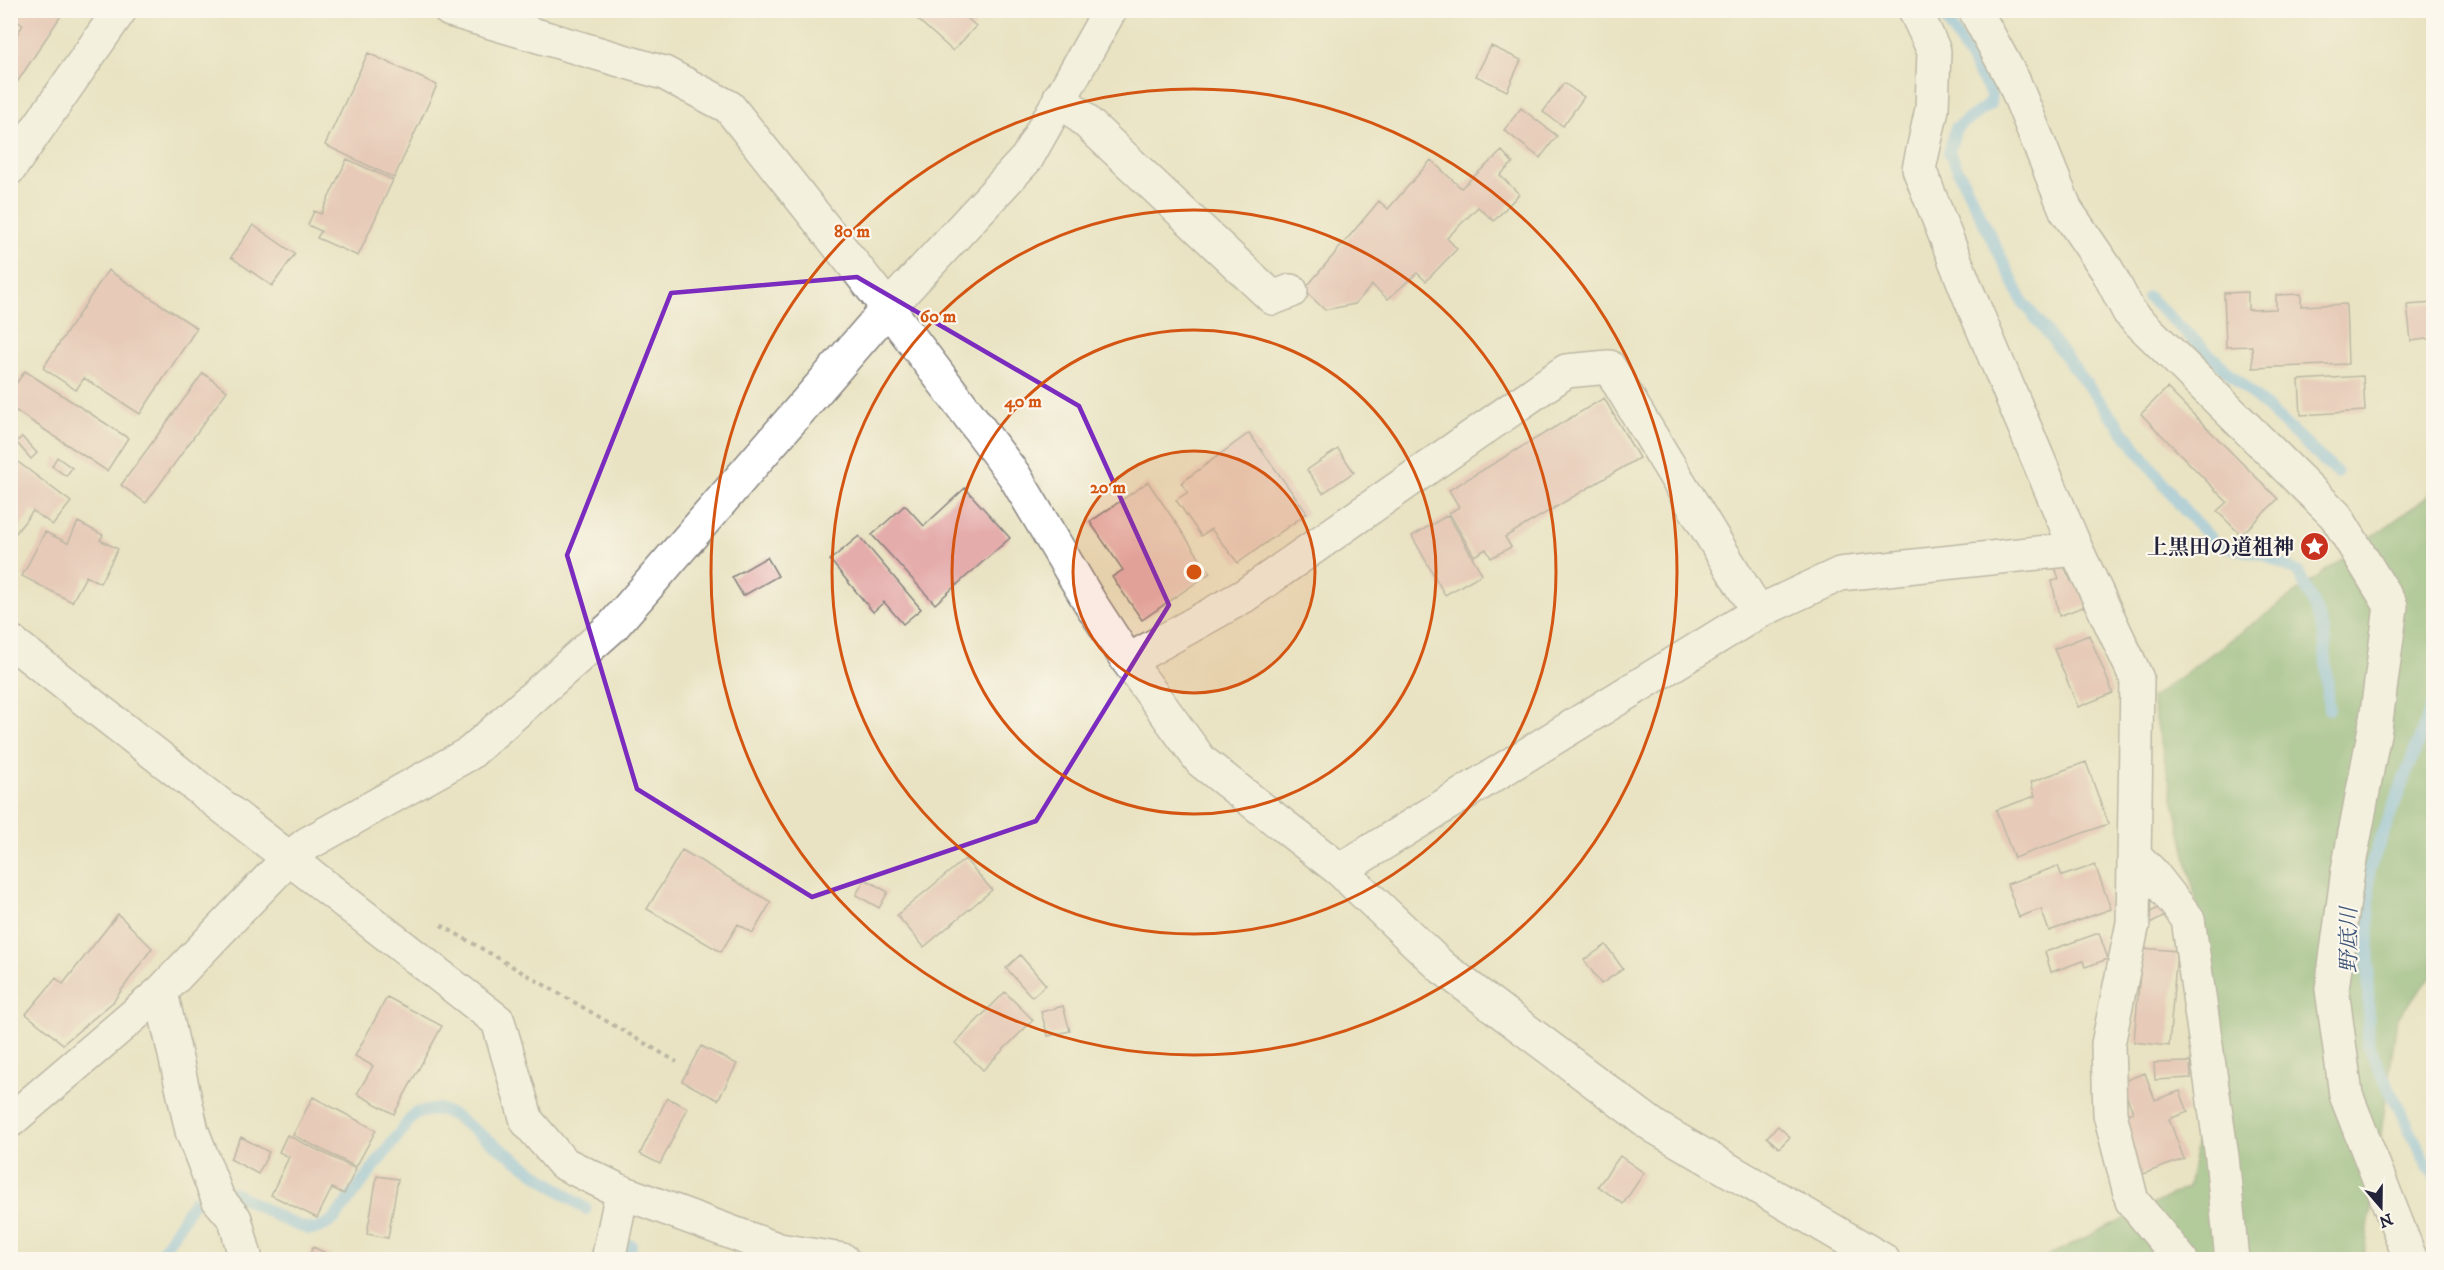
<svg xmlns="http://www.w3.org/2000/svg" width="2444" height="1270" font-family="'IM FELL DW Pica','Noto Serif JP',serif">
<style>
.forest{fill:#71aa6a;stroke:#4a6652;stroke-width:1.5}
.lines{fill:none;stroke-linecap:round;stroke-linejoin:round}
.stream{stroke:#74baeb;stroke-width:12}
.building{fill:#e4acab}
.minor-casing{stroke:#86827f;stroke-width:36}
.path{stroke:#86827f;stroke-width:4;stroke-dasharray:4.5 4.5;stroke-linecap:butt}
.minor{stroke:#fff;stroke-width:33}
.marked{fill:none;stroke:#7b2cbf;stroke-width:4.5;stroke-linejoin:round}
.ring{fill:none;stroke:#d45411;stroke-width:3}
.labels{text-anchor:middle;stroke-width:4.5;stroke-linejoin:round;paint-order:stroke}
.poi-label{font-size:21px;font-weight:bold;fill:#22223b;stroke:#fbf7ec;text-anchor:end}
.water-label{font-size:22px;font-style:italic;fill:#3f5779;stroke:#fbf7ec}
.centre{fill:#d45411;stroke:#fbf7ec;stroke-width:3}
.ring-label{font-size:18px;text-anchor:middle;font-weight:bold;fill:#d45411;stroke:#fbf7ec;stroke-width:4.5;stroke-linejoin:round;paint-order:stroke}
</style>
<rect width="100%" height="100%" fill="#fbf7ec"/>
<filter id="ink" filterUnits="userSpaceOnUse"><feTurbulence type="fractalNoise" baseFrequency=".0167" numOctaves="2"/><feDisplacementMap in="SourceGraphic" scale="12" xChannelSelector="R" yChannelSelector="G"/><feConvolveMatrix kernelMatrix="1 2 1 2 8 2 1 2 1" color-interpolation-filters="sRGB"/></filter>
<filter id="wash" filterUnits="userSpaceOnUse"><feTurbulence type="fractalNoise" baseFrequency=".008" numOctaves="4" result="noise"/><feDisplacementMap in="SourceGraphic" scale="24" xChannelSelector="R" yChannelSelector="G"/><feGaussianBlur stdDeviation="1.35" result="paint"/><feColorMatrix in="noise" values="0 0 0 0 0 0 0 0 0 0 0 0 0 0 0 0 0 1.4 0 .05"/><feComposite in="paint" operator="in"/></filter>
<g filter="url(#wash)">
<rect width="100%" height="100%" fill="#e9e3c3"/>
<path class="forest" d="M2433,474V975L2397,1018L2364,1259L2039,1260L2188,1187L2221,1013L2151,698L2428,496Z"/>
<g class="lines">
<path class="stream" d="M1941,10L1991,94L1990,104L1956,128L1949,152L2023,302L2185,511L2217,545L2265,555L2298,572L2314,604L2324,633L2329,709
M2148,297L2337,473
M2434,701L2369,870L2368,1046L2429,1169L2434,1175
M233,1192C250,1201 298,1231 314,1229C322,1228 329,1223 335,1218L415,1113L439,1109L453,1115L586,1209
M157,1260L194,1201
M628,1260L631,1245"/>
</g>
<g id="blocks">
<path class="building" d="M12,10L64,11L10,93V45L23,25L10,17Z
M907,10H958L976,26L953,51Z
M1491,46L1521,60L1507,91L1476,76Z
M368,53L437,85L394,178L325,145Z
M1564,83L1584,97L1563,126L1543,112Z
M1521,108L1557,136L1540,158L1504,130Z
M1502,151L1513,163L1500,175L1519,194L1494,221L1478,207L1447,238L1457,249L1426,281L1417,273L1388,299L1372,285L1355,304L1325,310L1304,290L1379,201L1388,209L1431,160L1461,188Z
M347,159L393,180L358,256L317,238L321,231L308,225L314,211L321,214Z
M253,225L295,254L272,286L231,257Z
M108,270L197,328L140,414L84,378L76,390L43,368Z
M2248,292V310L2276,309V295L2301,294V306L2346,304L2348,364L2253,368L2252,346L2226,347L2224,293Z
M2434,303V338L2411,341L2407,305Z
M25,371L128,438L107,471L10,407V392Z
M203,373L227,391L146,503L121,485Z
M2363,376L2365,411L2301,415L2299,380Z
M2167,388L2278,499L2241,535L2217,511L2227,502L2141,414Z
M1604,398L1639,458L1505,537L1511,547L1491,558L1486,549L1474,556L1449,513L1459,507L1449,490Z
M1249,433L1307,513L1238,563L1211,529L1201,536L1176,500L1188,492L1181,483Z
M22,437L37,453L31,459L16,442Z
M1338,449L1354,472L1323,493L1307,470Z
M10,456L71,502L53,525L33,511L10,540Z
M57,457L72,468L66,476L52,466Z
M1148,482L1210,573L1142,620L1112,577L1123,570L1090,522Z
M965,488L1010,538L935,604L872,535L905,505L924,526Z
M1448,515L1482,574L1445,595L1412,536Z
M78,522L103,535L100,540L118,549L100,583L86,576L72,602L22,576L45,532L68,543Z
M859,536L921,609L903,624L884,602L873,612L830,560Z
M767,557L778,576L743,596L732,577Z
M2063,564L2071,581L2078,578L2088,605L2059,616L2052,581L2059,579L2055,567Z
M2089,635L2113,693L2078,707L2054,649Z
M2086,762L2108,824L2014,858L1996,810L2035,796L2031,782Z
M682,850L771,902L753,933L738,924L721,952L647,909Z
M965,859L992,890L924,947L897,915Z
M2095,865L2111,909L2049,931L2041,909L2019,917L2007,884L2058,866L2062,876Z
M865,879L888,892L879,908L856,895Z
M2160,907L2165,916L2150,924L2145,915Z
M118,914L152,948L113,1002L63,1044L26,1014L56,978L63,984Z
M2099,933L2108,959L2085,967L2083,961L2051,972L2045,952Z
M1606,945L1623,969L1601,984L1584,960Z
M2142,948L2177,951L2169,1046L2134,1042Z
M1020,955L1046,985L1032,997L1006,968Z
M1005,992L1033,1020L983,1070L955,1043Z
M387,997L442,1026L394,1114L357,1094L373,1066L355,1056Z
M1063,1006L1070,1031L1048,1036L1041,1012Z
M701,1046L737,1064L718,1100L682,1081Z
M2190,1062L2191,1078L2155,1080L2154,1063Z
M2145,1073L2155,1100L2180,1091L2188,1112L2169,1119L2184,1159L2140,1175L2119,1117L2133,1112L2121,1082Z
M313,1097L376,1130L356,1167L293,1135Z
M667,1098L688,1108L660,1164L640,1154Z
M1778,1126L1790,1137L1779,1148L1767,1137Z
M287,1135L356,1169L344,1194L332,1188L317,1218L271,1195L289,1157L279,1152Z
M241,1137L269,1152L258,1174L230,1159Z
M1620,1156L1644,1173L1623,1204L1598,1186Z
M377,1176L398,1179L388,1238L367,1234Z
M313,1247L340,1260H307Z"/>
</g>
</g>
<g filter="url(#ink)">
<use href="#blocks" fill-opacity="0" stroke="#86827f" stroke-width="1.5"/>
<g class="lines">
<defs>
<path id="minor" d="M450,10L664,73L729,107L888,308L1014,475L1089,601L1128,661L1201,761L1340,870L1443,968L1655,1127L1883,1260
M1915,10L1934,51L1932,109L1919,169L1968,293L2076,549L2137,679L2133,923L2108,1044L2110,1114L2132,1201L2181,1260
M1975,10L2014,82L2066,210L2107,270L2129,312L2336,516L2391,606L2375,728L2348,870L2332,989L2346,1095L2411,1260
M1060,97L1273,298L1291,291
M10,168L120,10
M10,641L498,1021L527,1121L563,1163L622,1192L779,1250L843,1260
M1128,661L1244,596L1566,371L1609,367L1758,612
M2134,855L2152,873L2188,919L2222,1157L2232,1260
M1340,870L1758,612L1840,574L2076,549
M161,992L192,1131L218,1199L235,1219L246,1260
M10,1121L161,992L288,859L307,844L470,753L613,626L888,308L1027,158L1110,10
M608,1260L622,1192"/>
</defs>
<use href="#minor" class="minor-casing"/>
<path class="path" d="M441,925L677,1062"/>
<use href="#minor" class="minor"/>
</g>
</g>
<path d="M0 0H2444V1270H0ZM857,277L1079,406L1169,605L1036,821L812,897L637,789L567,555L671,293Z" fill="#e9e3c3" fill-opacity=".55" fill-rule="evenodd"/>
<path class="marked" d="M857,277L1079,406L1169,605L1036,821L812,897L637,789L567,555L671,293Z"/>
<circle cx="1194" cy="572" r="121" fill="#d45411" fill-opacity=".12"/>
<g class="ring">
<circle cx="1194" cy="572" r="121"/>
<circle cx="1194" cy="572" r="242"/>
<circle cx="1194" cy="572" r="362"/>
<circle cx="1194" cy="572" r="483"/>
</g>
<defs>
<symbol id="sight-disc" viewBox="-11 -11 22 22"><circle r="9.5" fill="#c8321e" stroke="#fbf7ec"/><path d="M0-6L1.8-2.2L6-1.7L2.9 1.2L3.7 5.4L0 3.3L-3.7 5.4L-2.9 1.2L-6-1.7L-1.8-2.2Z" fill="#fff"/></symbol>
</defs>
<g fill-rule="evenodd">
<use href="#sight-disc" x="2298" y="530" width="33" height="33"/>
</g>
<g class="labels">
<g class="poi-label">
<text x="2294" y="554">上黒田の道祖神</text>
</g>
<g class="water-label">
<text transform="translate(2348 940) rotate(-90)" y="8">野底川</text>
</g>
</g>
<circle cx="1194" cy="572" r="9" class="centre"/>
<g class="ring-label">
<text x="852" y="237">80 m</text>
<text x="938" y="322">60 m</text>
<text x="1023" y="407">40 m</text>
<text x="1108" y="493">20 m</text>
</g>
<rect width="2444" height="1270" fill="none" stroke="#fbf7ec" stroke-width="36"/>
<g transform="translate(2381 1207) rotate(160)" stroke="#fbf7ec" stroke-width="4.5" paint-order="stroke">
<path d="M0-4.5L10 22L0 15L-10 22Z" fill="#22223b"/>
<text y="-9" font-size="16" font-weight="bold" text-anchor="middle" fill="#22223b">N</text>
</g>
</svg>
